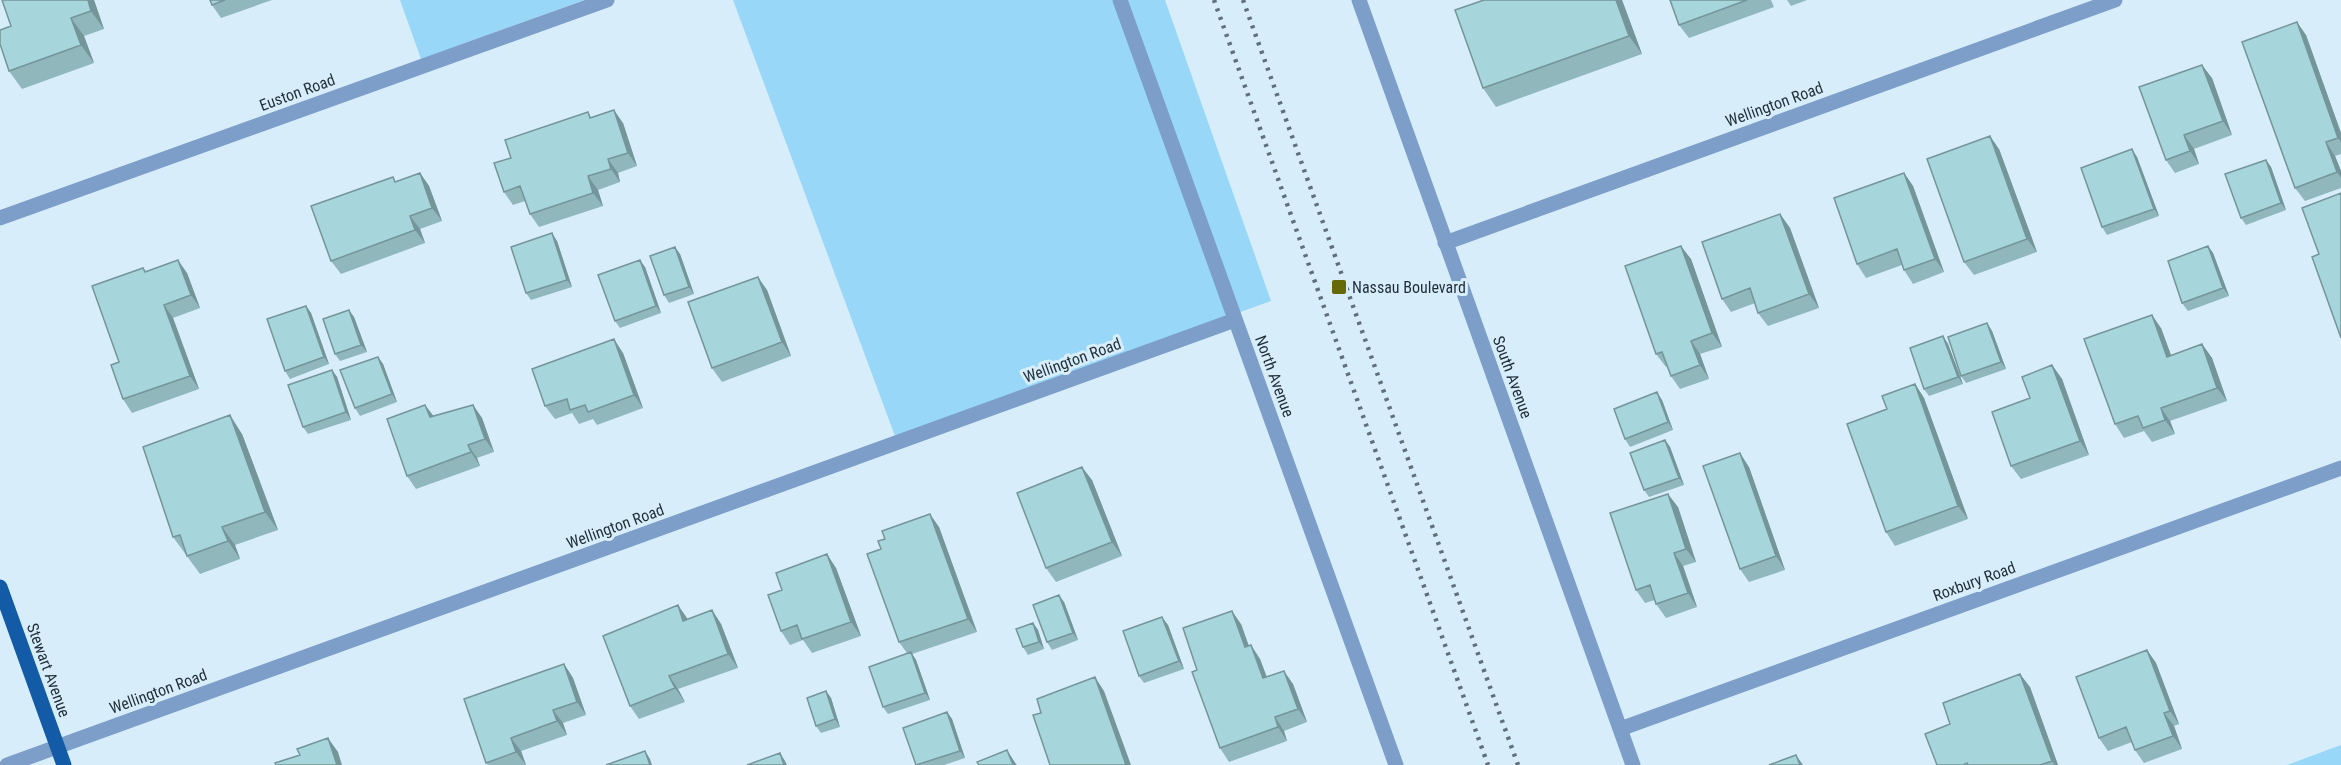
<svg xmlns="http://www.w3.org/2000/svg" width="2341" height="765" font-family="'Roboto Condensed',sans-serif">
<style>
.green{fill:#98d7f7}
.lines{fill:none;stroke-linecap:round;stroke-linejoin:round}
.minor{stroke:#7c9ec9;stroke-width:15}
.major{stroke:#145ba7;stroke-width:15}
.rail{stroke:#5f707a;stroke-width:4.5;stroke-dasharray:3 6;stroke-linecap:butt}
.wall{fill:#8fb7bc}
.shaded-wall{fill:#749599}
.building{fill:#a6d5db;stroke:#749599;stroke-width:1.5}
.poi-dot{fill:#666908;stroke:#d7eefa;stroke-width:2}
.labels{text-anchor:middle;stroke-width:6;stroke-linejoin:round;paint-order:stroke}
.street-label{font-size:16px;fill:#1f2e36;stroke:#d7eefa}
.poi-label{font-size:16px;fill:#1f2e36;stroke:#d7eefa;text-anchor:start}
</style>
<rect width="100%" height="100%" fill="#d7eefa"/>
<path class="green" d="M400,0H584L421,59Z
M733,0H1165L1271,301L895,436Z
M2341,745V765H2287Z"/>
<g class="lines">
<path class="minor" d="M1120,0L1396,765
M1359,0L1633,765
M0,218L607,0
M1445,243L2115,0
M1620,729L2341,468
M7,765L1235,320"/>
<path class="major" d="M0,587L64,765"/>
<path class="rail" d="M1214,0L1488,765
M1243,0L1518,765"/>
</g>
<path class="wall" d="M2,0H94L104,29L84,36L94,63L22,89L9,71L11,26Z
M210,0H272L221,18L212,5Z
M1484,0H1622L1642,54L1496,107L1483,88Z
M1670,0H1771L1774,7L1689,38L1679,25Z
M1787,0H1807L1791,6Z
M2306,35L2341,133V154L2335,156L2341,171V188L2305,201L2295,188Z
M2212,78L2232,135L2194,149L2199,164L2175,173L2166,160Z
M588,112L591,117L623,123L637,166L618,173L620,182L598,190L603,206L539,227L530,214L525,201L513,205L504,192L511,158Z
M1999,149L2037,252L1974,275L1964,262Z
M2137,157L2159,216L2107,235L2102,227Z
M2266,160L2271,167L2286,210L2246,225L2241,218Z
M420,173L429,186L442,221L420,229L425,243L341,274L331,261L396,182Z
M1904,173L1913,186L1944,272L1913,284L1904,270L1902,265L1866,278L1857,264Z
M1780,214L1790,228L1819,308L1768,326L1758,313L1755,303L1731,312L1722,299Z
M557,241L572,287L531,300L526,293Z
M2208,246L2213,253L2229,296L2188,311L2182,303Z
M680,254L694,294L669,303L664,295Z
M1691,259L1722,347L1700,354L1709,379L1680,389L1671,376L1667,366L1666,367L1656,354Z
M645,267L661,313L620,328L615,321Z
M143,268L146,271L187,273L200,308L173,318L199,389L132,413L123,399L119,362Z
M767,290L791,356L722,382L712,368Z
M306,306L311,313L329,364L290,379L285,371Z
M354,317L367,352L340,361L335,354Z
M1987,323L1992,331L2006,369L1966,383L1961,376Z
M2161,328L2171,356L2202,344L2212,358L2227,401L2170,421L2175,434L2152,442L2144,431L2124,438L2115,424Z
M1943,336L1948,344L1963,384L1929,396L1924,389Z
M623,353L643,408L597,425L593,419L579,424L572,413L555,419L545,406Z
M378,357L383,364L397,402L360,416L355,408Z
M2052,365L2062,379L2089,455L2021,479L2011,466L2030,398Z
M332,370L337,377L351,420L308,434L303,427Z
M1915,384L1924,398L1968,519L1895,546L1886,532L1887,409Z
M1662,400L1673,430L1630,447L1625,439Z
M425,405L433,416L473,405L482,418L494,452L477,458L480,466L416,489L407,476Z
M242,434L278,530L235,545L240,559L200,574L173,537Z
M1665,440L1670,447L1684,485L1649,497L1644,490Z
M1749,467L1785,570L1749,582L1740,569Z
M1092,480L1122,556L1056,582L1046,568Z
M1678,507L1696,562L1683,566L1697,607L1666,618L1656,604L1655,600L1645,603L1636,590Z
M939,527L977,632L912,654L916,660L930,700L888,714L883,707L907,653L899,642Z
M836,568L861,636L812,653L803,640L790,645L781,631Z
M1064,602L1078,640L1052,650L1047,642Z
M712,610L721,624L738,668L678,689L685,702L639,719L630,706L687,619Z
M1033,623L1038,630L1044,649L1028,655L1023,647Z
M1241,624L1249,646L1260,659L1267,677L1293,684L1307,722L1284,731L1287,741L1229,762L1220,748L1197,670Z
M1168,625L1184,669L1144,683L1139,676Z
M2147,650L2156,663L2179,724L2174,726L2182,749L2144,763L2135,750L2132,742L2108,751L2099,738Z
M564,664L573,678L586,715L563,723L567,735L521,751L526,765H488L486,763Z
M2030,687L2058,765H1937L1950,724Z
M826,691L831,698L840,727L821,733L816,726Z
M947,712L952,719L965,758L944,765H916Z"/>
<path class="shaded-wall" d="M88,0H94L104,29L91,11Z
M1616,0H1622L1642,54L1629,36Z
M71,18L84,36L94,63L81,45Z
M2297,22L2306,35L2341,133V142L2338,138Z
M2202,65L2212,78L2232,135L2223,121Z
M614,110L623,123L637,166L628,153Z
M2184,135L2194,149L2199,164L2190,151Z
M1990,136L1999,149L2037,252L2027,239Z
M2326,142L2335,156L2341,171V178L2337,172Z
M2132,149L2137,157L2159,216L2154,209Z
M608,159L618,173L620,182L611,169Z
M2266,160L2271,167L2286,210L2281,203Z
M420,173L429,186L442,221L432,208Z
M1904,173L1913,186L1944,272L1935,259Z
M588,176L598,190L603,206L593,193Z
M1780,214L1790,228L1819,308L1809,294Z
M410,216L420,229L425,243L415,230Z
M552,233L557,241L572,287L567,280Z
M1681,246L1691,259L1722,347L1712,333Z
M2208,246L2213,253L2229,296L2223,288Z
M675,247L680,254L694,294L689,287Z
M178,260L187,273L200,308L191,295Z
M640,260L645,267L661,313L656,306Z
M758,277L767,290L791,356L782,342Z
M164,305L173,318L199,389L190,376Z
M306,306L311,313L329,364L324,357Z
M349,310L354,317L367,352L361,345Z
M2152,315L2161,328L2177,371L2167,357Z
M1987,323L1992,331L2006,369L2001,362Z
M1943,336L1948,344L1963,384L1958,377Z
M614,339L623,353L643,408L634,395Z
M1691,341L1700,354L1709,379L1700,365Z
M2202,344L2212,358L2227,401L2217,388Z
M378,357L383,364L397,402L392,394Z
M2052,365L2062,379L2089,455L2080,441Z
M332,370L337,377L351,420L346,412Z
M1915,384L1924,398L1968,519L1958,506Z
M1657,392L1662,400L1673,430L1668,422Z
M425,405L435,418L430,417Z
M473,405L482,418L494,452L485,439Z
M2161,408L2170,421L2175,434L2165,420Z
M230,415L242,434L278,530L265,512Z
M1665,440L1670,447L1684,485L1679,478Z
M468,445L477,458L480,466L471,452Z
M1740,453L1749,467L1785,570L1776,556Z
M1082,467L1092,480L1122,556L1112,542Z
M1668,494L1678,507L1696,562L1686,549Z
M930,514L939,527L977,632L968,619Z
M222,527L235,545L240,559L228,541Z
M1674,553L1683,566L1697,607L1688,593Z
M827,554L836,568L861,636L851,622Z
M1059,595L1064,602L1078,640L1073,633Z
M678,605L687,618L693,634L683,621Z
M712,610L721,624L738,668L728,654Z
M1232,611L1241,624L1254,661L1245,647Z
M1162,617L1168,625L1184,669L1179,661Z
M1033,623L1038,630L1044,649L1039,642Z
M1251,645L1260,659L1272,692L1263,678Z
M2147,650L2156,663L2179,724L2170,711Z
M911,652L916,660L930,700L925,693Z
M564,664L573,678L586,715L577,702Z
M1284,671L1293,684L1307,722L1298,709Z
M2020,674L2030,687L2058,765H2055L2052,761Z
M669,676L678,689L685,702L675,688Z
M1095,677L1104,691L1131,765H1126Z
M826,691L831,698L840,727L835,719Z
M553,710L563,723L567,735L557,721Z
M947,712L952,719L965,758L960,751Z
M2164,713L2174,726L2182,749L2173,736Z
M1275,717L1284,731L1287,741L1278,727Z
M328,738L338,752L342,765H337Z
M511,738L521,751L526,765L516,752Z
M1007,750L1016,764L1017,765H1013Z
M645,751L650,759L652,765H650Z
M780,753L785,761L787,765H784Z
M1796,755L1803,765H1800Z"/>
<path class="building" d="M2,0H88L91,11L71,18L81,45L9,71L0,44V30L11,26Z
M210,0H225L212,5Z
M1484,0H1616L1629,36L1483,88L1455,10Z
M1670,0H1747L1679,25Z
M2297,22L2338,138L2326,142L2337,172L2295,188L2242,42Z
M2202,65L2223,121L2184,135L2190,151L2166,160L2139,87Z
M614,110L628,153L608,159L611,169L588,176L593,193L530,214L520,186L504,192L494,163L511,158L505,140L588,112L590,118Z
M1990,136L2027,239L1964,262L1927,159Z
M2132,149L2154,209L2102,227L2081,168Z
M2266,160L2281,203L2241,218L2225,174Z
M420,173L432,208L410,216L415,230L331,261L311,206L393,177L395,182Z
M1904,173L1935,259L1904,270L1897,249L1857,264L1834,198Z
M2341,193V338L2312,257L2319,254L2302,208Z
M1780,214L1809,294L1758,313L1750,288L1722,299L1702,242Z
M552,233L567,280L526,293L511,247Z
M1681,246L1712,333L1691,341L1700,365L1671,376L1662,352L1656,354L1625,266Z
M2208,246L2223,288L2182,303L2168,261Z
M675,247L689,287L664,295L650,256Z
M178,260L191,295L164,305L190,376L123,399L111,365L119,362L92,286L143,268L145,272Z
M640,260L656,306L615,321L598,275Z
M758,277L782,342L712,368L688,302Z
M306,306L324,357L285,371L267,319Z
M349,310L361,345L335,354L323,319Z
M2152,315L2167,357L2202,344L2217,388L2161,408L2165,420L2143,428L2138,416L2115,424L2084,339Z
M1987,323L2001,362L1961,376L1948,337Z
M1943,336L1958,377L1924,389L1910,348Z
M614,339L634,395L588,412L585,405L570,410L567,399L545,406L532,369Z
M378,357L392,394L355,408L340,370Z
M2052,365L2080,441L2011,466L1992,412L2030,398L2022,377Z
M332,370L346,412L303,427L288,385Z
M1915,384L1958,506L1886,532L1847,424L1887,409L1882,396Z
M1657,392L1668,422L1625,439L1614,409Z
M425,405L430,417L473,405L485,439L468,445L471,452L407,476L387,419Z
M230,415L265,512L222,527L228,541L187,556L180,535L173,537L143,447Z
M1665,440L1679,478L1644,490L1630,453Z
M1740,453L1776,556L1740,569L1703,466Z
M1082,467L1112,542L1046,568L1017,493Z
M1668,494L1686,549L1674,553L1688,593L1656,604L1650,585L1636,590L1610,513Z
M930,514L968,619L899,642L867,554L881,549L878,541L885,539L882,531Z
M827,554L851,622L802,639L797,625L781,631L768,595L782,590L776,573Z
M1059,595L1073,633L1047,642L1033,605Z
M678,605L683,621L712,610L728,654L669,676L675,688L630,706L603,636Z
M1232,611L1245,647L1251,645L1263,678L1284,671L1298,709L1275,717L1278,727L1220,748L1192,672L1197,670L1183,628Z
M1162,617L1179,661L1139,676L1123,631Z
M1033,623L1039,642L1023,647L1016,629Z
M2147,650L2170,711L2164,713L2173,736L2135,750L2126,727L2099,738L2076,677Z
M911,652L925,693L883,707L869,667Z
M564,664L577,702L553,710L557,721L511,738L516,752L486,763L464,699Z
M2020,674L2052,761L2040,765H1968L1967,763L1963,765H1937L1925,734L1950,724L1943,703Z
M1095,677L1126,765H1050L1033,715L1041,713L1037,699Z
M826,691L835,719L816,726L807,698Z
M947,712L960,751L916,765L903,728Z
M328,738L337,765H276L275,763L300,755L297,749Z
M1007,750L1013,765H979L977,762Z
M645,751L650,765H606Z
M780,753L784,765H747Z
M1796,755L1800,765H1769Z"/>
<rect class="poi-dot" x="1331" y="279" width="16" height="16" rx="3"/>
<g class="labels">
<g class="street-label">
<text transform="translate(297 92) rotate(-20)" y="6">Euston Road</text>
<text transform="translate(1774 104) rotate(-20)" y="6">Wellington Road</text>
<text transform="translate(1072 360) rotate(-20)" y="6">Wellington Road</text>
<text transform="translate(1275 376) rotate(70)" y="6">North Avenue</text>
<text transform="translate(1513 377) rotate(70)" y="6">South Avenue</text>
<text transform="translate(615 526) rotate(-20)" y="6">Wellington Road</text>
<text transform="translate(1974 581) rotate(-20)" y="6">Roxbury Road</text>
<text transform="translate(49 670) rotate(70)" y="6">Stewart Avenue</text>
<text transform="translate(158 691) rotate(-20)" y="6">Wellington Road</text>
</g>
<g class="poi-label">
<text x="1352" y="293">Nassau Boulevard</text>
</g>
</g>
</svg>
